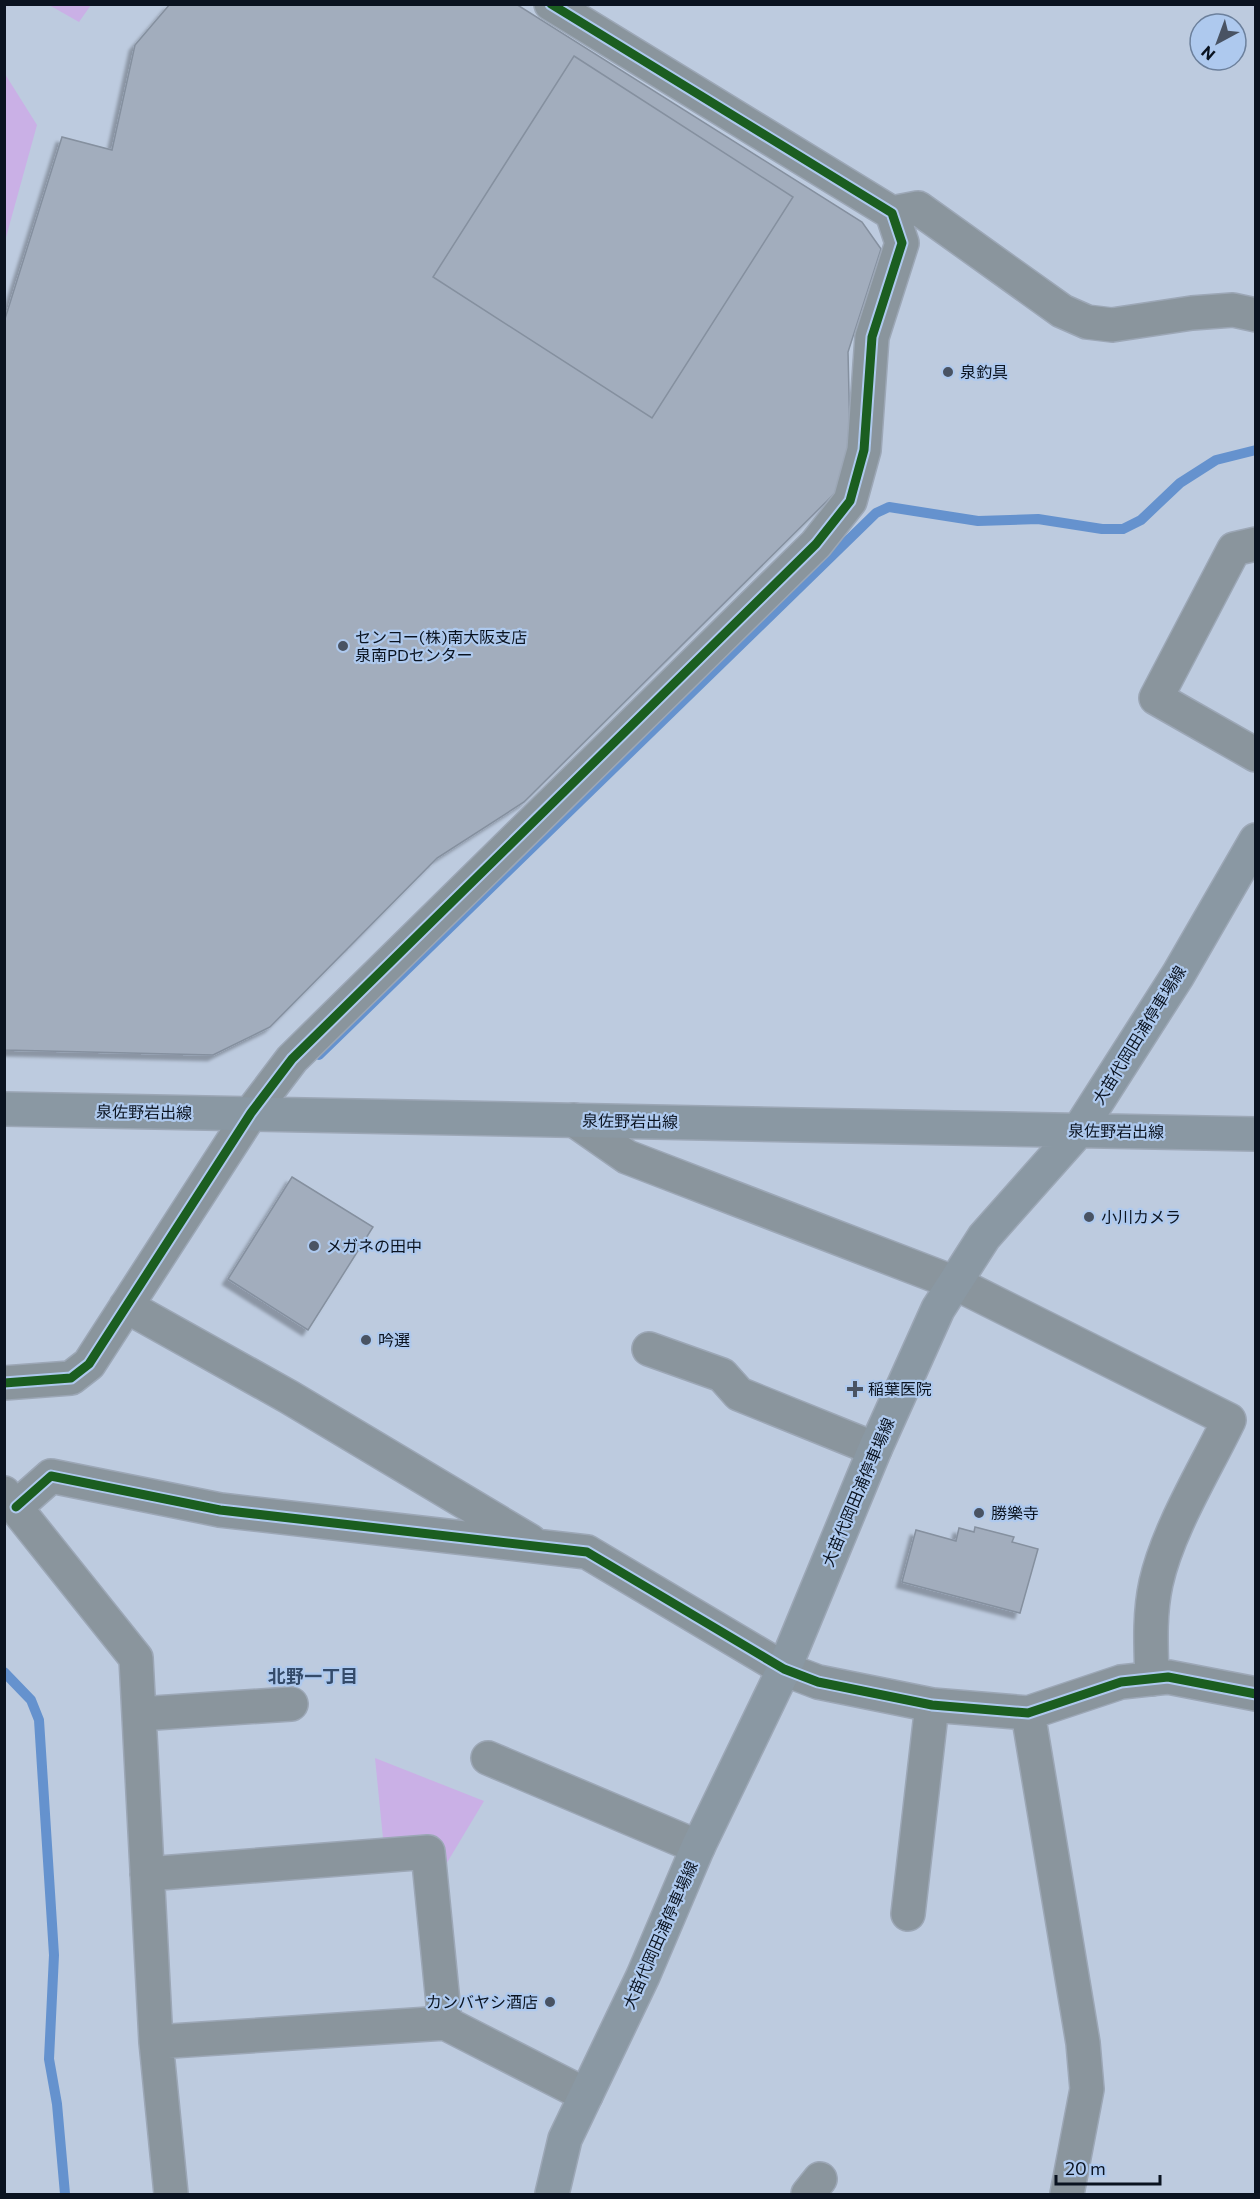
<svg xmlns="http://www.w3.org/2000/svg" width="1260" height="2199" font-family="Commissioner,'Noto Sans JP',sans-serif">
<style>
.green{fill:#cab0e6}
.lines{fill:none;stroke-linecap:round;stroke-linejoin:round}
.stream{stroke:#6592ce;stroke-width:10}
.building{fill:#a2adbd;stroke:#85909f;stroke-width:1.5;filter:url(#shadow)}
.minor-casing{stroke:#9ca7b6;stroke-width:36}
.major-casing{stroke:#9ca7b6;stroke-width:36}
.minor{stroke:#8a959d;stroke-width:33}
.major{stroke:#8a98a3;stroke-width:33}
.cycleway-casing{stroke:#aec9ee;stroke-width:13}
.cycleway{stroke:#1b5e20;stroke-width:9}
.poi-dot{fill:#495363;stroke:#aec9ee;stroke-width:2}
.labels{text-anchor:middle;stroke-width:4.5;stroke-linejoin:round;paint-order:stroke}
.poi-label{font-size:16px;fill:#0a1320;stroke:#aec9ee;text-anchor:start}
.street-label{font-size:16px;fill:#0a1320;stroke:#aec9ee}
.neighbourhood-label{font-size:18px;font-weight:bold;fill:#344b6a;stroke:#aec9ee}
</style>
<defs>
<filter id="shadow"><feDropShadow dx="-5.5" dy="5.5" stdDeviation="1.5" flood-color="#0004"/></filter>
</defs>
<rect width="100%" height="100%" fill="#bdcbdf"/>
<path class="green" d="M49,5H91L79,22Z
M5,74L37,125L5,241Z
M375,1758L484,1801L442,1871L384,1848Z"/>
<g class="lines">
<path class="stream" d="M319,1055L876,513L889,507L978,521L1038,519L1102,529H1123L1141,520L1180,483L1216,460L1256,450
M4,1672L31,1700L39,1720L54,1955L49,2059L57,2104L65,2194"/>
</g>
<path class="building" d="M170,4H516L862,222L881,249L848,352L850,437L838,490L524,802L437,858L270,1027L213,1055L4,1050V322L62,137L112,150L135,45Z
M574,56L793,197L652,418L433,277Z
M292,1177L373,1227L308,1330L228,1279Z
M975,1527L1014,1537L1012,1542L1038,1549L1020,1613L902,1582L916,1530L956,1541L959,1528L974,1532Z"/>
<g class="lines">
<defs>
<path id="minor" d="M892,213L918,208L1062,311L1087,322L1112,325L1192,313L1233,310L1256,315
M1256,544L1234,549L1156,698L1256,755
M574,1120L627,1157L955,1283L1229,1420C1205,1470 1168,1529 1156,1583C1149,1615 1151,1647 1152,1679
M126,1306L289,1397L530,1541
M649,1349L722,1375L739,1394L875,1449
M4,1383L71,1378L89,1364L251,1113L292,1059L816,544L850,501L864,450L872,337L902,243L892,213L551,4
M4,1493L136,1658L156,2042L171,2194
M16,1507L51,1476L220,1510L587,1552L784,1669L818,1682L932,1705L1028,1713L1121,1682L1168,1677L1256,1694
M1028,1713L1083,2043L1087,2089L1067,2194
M139,1714L291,1704
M488,1758L698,1847
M147,1874L428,1852L445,2023
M908,1914L932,1705
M156,2042L445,2023L586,2095
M808,2194L820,2179"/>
<path id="major" d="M4,1109L1256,1134
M552,2194L565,2139L643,1976L698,1847L784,1669L875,1449L938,1309L984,1237L1079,1130L1178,975L1256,840"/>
</defs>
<use href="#minor" class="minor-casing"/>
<use href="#major" class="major-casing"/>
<use href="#minor" class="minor"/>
<use href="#major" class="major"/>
<defs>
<path id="cycleway" d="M4,1383L71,1378L89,1364L251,1113L292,1059L816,544L850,501L864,450L872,337L902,243L892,213L551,4
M16,1507L51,1476L220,1510L587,1552L784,1669L818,1682L932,1705L1028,1713L1121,1682L1168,1677L1256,1694"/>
</defs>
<use href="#cycleway" class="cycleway-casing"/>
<use href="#cycleway" class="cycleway"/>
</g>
<g class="poi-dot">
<circle cx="948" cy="372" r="6"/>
<circle cx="343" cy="646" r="6"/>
<circle cx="1089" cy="1217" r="6"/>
<circle cx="314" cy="1246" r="6"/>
<circle cx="366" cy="1340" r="6"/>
<path d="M852 1380h6v6h6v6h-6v6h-6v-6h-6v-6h6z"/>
<circle cx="979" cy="1513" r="6"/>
<circle cx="550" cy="2002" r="6"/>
</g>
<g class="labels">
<g class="poi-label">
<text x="960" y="378">泉釣具</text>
<text x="355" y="643">センコー(株)南大阪支店<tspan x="355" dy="18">泉南PDセンター</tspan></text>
<text x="1101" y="1223">小川カメラ</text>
<text x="326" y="1252">メガネの田中</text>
<text x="378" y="1346">吟選</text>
<text x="868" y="1395">稲葉医院</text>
<text x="991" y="1519">勝樂寺</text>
<text x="538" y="2008" text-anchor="end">カンバヤシ酒店</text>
</g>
<g class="street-label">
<text transform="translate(1139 1035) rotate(-58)" y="6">大苗代岡田浦停車場線</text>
<text transform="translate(144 1112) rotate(1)" y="6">泉佐野岩出線</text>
<text transform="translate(630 1121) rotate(1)" y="6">泉佐野岩出線</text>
<text transform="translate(1116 1131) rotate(1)" y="6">泉佐野岩出線</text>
<text transform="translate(858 1492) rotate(-67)" y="6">大苗代岡田浦停車場線</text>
<text transform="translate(660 1935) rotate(-66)" y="6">大苗代岡田浦停車場線</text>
</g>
<g class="neighbourhood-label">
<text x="313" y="1683">北野一丁目</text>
</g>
</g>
<rect width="1260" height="2199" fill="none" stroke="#0a1320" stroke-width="12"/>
<g transform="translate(1218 42) rotate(221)"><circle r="28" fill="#aec9ee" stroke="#6c809c" stroke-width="1.5"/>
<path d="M0-4.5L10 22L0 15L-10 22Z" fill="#495363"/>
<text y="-9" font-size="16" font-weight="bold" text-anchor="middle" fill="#0a1320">N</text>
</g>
<path d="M1056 2175v9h104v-9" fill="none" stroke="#0a1320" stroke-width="3"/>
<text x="1065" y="2175" font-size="18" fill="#0a1320" stroke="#aec9ee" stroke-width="4.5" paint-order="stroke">20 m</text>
</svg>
